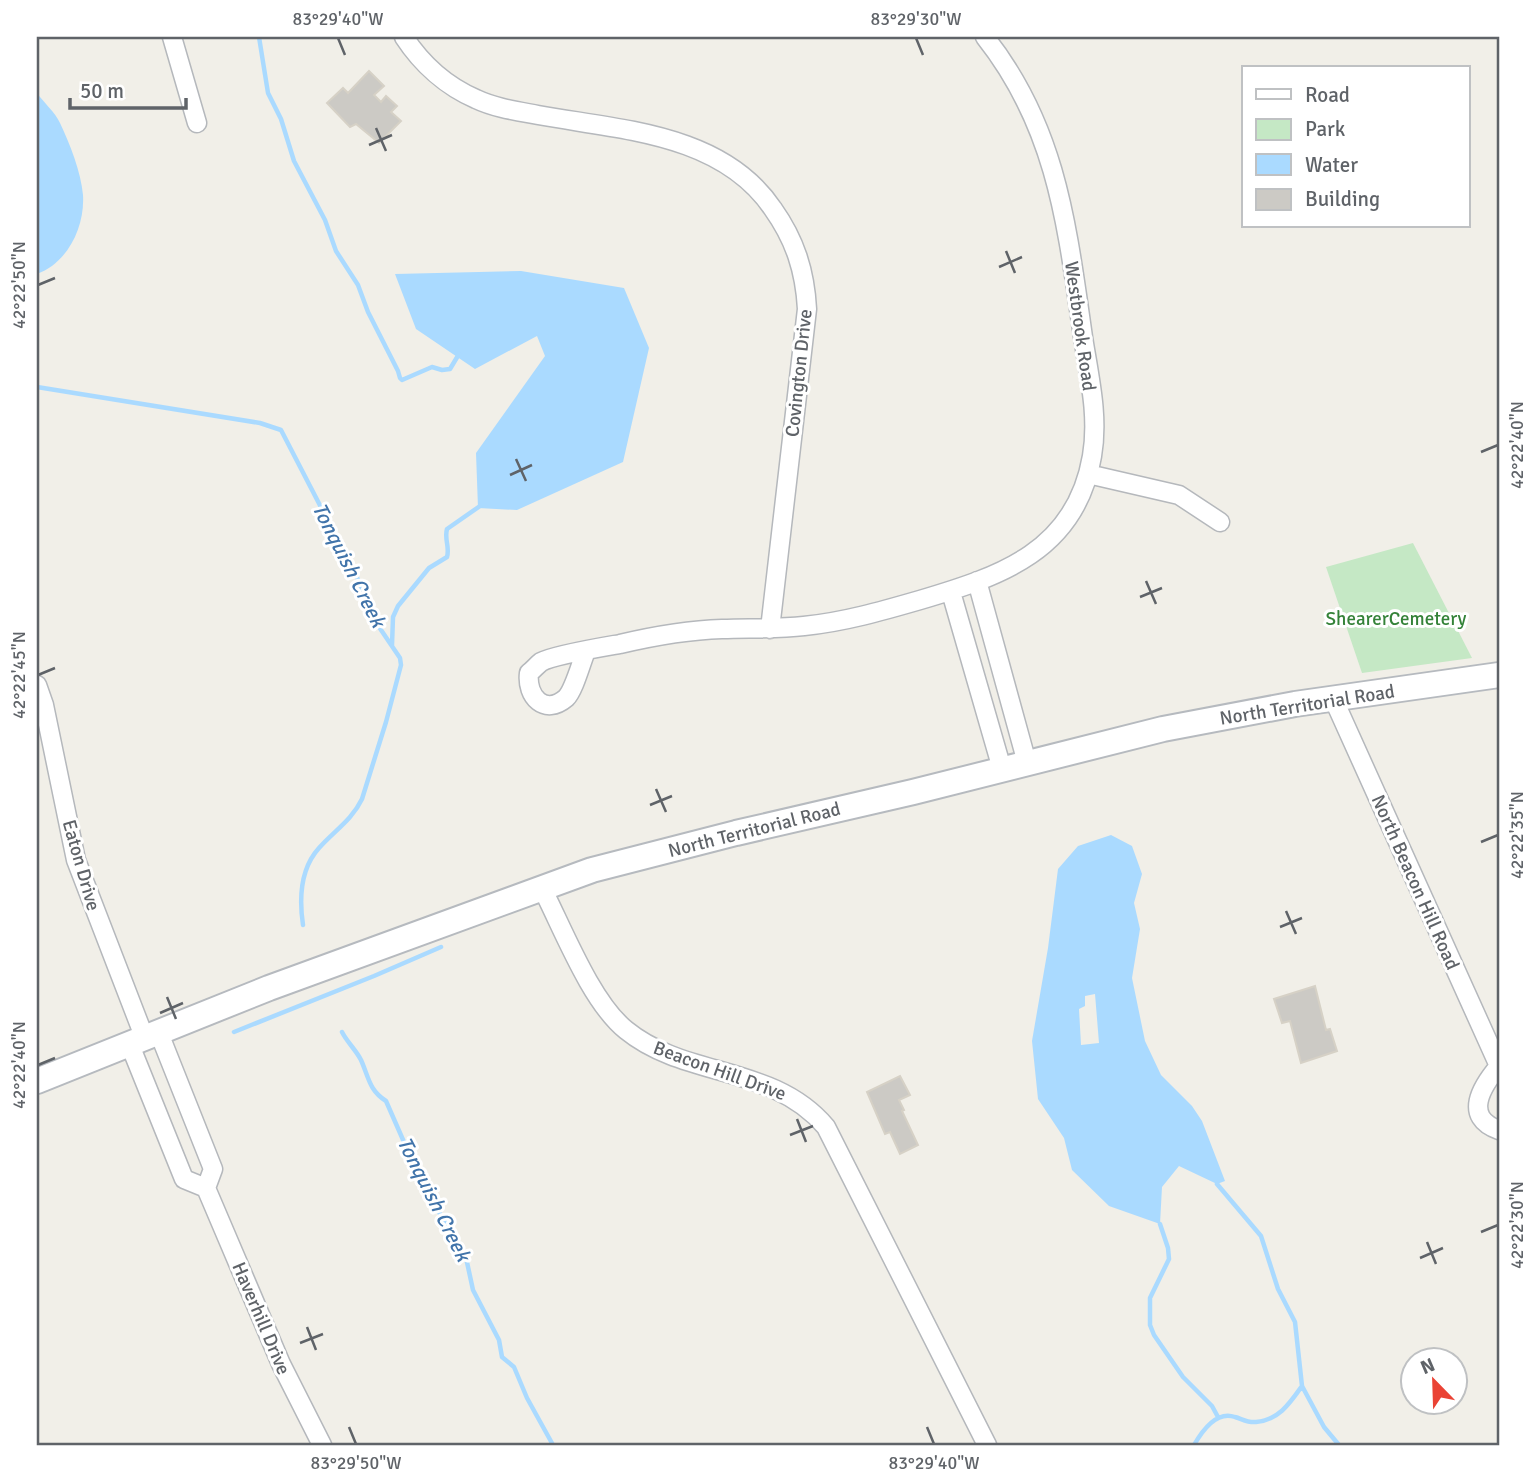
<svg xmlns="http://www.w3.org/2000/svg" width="1536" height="1482" font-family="Signika,sans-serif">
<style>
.green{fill:#c5e8c5}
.water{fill:#aadaff;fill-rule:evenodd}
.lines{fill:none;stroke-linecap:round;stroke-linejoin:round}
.stream{stroke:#aadaff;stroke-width:4.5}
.building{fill:#cccac5;stroke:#d6d1c6;stroke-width:2}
.street-casing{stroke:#b5b8bc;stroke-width:21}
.secondary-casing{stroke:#b6babf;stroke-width:28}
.street{stroke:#fff;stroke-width:18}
.secondary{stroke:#fff;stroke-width:24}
.ticks{fill:none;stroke:#5f6368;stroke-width:2.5}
.labels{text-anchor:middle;stroke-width:6;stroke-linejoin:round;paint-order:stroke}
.street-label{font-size:19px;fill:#5f6368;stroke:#fff}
.park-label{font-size:19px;fill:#348238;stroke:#fff}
.water-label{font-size:21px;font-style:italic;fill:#4174aa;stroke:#fff}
.neatline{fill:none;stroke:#5f6368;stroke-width:2.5}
.ticks-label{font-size:18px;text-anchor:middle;fill:#5f6368}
</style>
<rect width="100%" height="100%" fill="#f1efe8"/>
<path class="green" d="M1413,543L1472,658L1362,673L1326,567Z"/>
<path class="water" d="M37,93C44,103 55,112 60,123C70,144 81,172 83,195C85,228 67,263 37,274Z
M521,271L624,288L649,348L623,462L517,510L478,508L476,453L545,356L537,336L475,369L416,329L395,274Z
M1111,835L1132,846L1142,874L1134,903L1140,929L1132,978L1145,1041L1161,1075L1192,1106L1202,1121L1225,1181L1217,1184L1179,1166L1162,1187L1160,1224L1109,1206L1072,1170L1064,1138L1038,1099L1032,1041L1048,948L1058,869L1078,846ZM1095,994L1099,1043L1081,1045L1079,1009L1085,1006V996Z"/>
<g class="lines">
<path class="stream" d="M259,37L268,93L281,119L294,161L325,220L336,251L358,285L368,312L398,371L400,378L402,380L432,367L442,370L450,369L459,354
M37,387L260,423L281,430L355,573L377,624L400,658L401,665L386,722L362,799C352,820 334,831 319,848C300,869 299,898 303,925
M392,645L393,617L398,606L429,568L447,557C450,547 444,539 447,529L480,506
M234,1032L374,976L441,947
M342,1032C347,1042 356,1050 361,1060C369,1078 369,1090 386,1101L425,1190L465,1253L473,1290L499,1340L502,1357L514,1367L527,1398L553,1445
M1217,1184L1261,1236L1278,1289L1295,1322L1302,1386L1324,1427L1339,1445
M1160,1224L1168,1248L1169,1259L1150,1298V1325L1154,1335L1183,1377L1212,1406L1218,1417
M1194,1445C1202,1431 1216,1410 1235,1417C1242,1419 1248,1423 1256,1422C1279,1420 1290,1403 1302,1386"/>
</g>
<path class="building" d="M369,71L384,86L374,95L381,102L386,96L397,106L391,112L401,121L379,143L356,124L350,127L327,103L343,88L348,93Z
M1315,986L1326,1030L1330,1029L1337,1051L1301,1063L1290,1021L1282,1023L1274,999Z
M900,1076L910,1095L899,1100L904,1110L902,1111L918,1145L900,1154L890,1132L885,1134L867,1092Z"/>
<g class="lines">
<defs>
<path id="street" d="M172,37L197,123
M404,37C421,63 446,86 476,99C495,108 517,111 538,115C620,130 722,133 773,209C795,240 805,271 807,309L770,629
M1088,474L1179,495L1220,522
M977,581L1027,763
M951,592L1002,769
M586,651C581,663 574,690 566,698C545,716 526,697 529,673C533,670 537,665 541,662C554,655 603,647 620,644C654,636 688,630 722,629C750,628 777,629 804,626C844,622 882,611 920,600C1001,576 1076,551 1092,456C1099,416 1089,376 1083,337C1067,226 1057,128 985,37
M37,685L44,705L76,860L145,1039
M1333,698L1499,1066
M542,888C563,929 591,1002 626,1030C686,1079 773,1064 826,1127L987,1445
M159,1033L213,1169L206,1188L281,1364L322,1445
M130,1045L184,1179L206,1188
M1499,1066C1482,1086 1462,1117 1499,1130"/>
<path id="secondary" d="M37,1081L269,988L592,870L736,833L913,792L1163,729L1295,704L1499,675"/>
</defs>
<use href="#street" class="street-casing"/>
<use href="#secondary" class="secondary-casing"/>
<use href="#street" class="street"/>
<use href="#secondary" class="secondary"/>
</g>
<path class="ticks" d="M338,38L345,55M916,38L923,55M376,128L386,151M369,145L392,135M1006,251L1015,273M999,267L1022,257M38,285L55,278M1481,452L1498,445M516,459L526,481M510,475L532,465M1146,581L1156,604M1140,597L1162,588M38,675L55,668M656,789L666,812M650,805L672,796M1481,842L1498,835M1286,911L1296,934M1280,927L1302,918M167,997L176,1019M160,1013L183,1003M38,1065L55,1058M797,1119L806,1142M790,1135L813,1126M1481,1232L1498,1225M1427,1242L1436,1264M1420,1258L1443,1248M307,1327L316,1350M300,1343L323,1334M349,1427L356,1444M927,1427L934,1444"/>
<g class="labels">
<g class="street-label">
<text transform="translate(1081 326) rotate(82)" y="7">Westbrook Road</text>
<text transform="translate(798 373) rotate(-84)" y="7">Covington Drive</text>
<text transform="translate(1307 704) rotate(-9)" y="7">North Territorial Road</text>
<text transform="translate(754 829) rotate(-14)" y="7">North Territorial Road</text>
<text transform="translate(82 865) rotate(74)" y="7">Eaton Drive</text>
<text transform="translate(1416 882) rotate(66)" y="7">North Beacon Hill Road</text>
<text transform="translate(720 1070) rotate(20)" y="7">Beacon Hill Drive</text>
<text transform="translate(262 1318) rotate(67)" y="7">Haverhill Drive</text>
</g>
<g class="park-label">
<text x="1396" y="625">ShearerCemetery</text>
</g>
<g class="water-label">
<text transform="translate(349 565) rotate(63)" y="7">Tonquish Creek</text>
<text transform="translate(434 1199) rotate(63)" y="7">Tonquish Creek</text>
</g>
</g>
<rect width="1536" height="1482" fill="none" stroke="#ffffff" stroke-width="77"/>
<rect x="1242" y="66" width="228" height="161" fill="#ffffff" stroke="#bfc1c3" stroke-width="2"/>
<rect x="1256" y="89" width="35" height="10" fill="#ffffff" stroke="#bfc1c3" stroke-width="2"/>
<text x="1305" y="102" font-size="21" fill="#5f6368">Road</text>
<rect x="1256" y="119" width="35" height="21" fill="#c5e8c5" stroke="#bfc1c3" stroke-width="2"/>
<text x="1305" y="136" font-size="21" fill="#5f6368">Park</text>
<rect x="1256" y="154" width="35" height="21" fill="#aadaff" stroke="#bfc1c3" stroke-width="2"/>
<text x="1305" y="172" font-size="21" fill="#5f6368">Water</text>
<rect x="1256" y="189" width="35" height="21" fill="#cccac5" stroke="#bfc1c3" stroke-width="2"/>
<text x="1305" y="206" font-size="21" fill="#5f6368">Building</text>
<g transform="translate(1434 1381) rotate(337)"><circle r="33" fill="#ffffff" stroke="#bfc1c3" stroke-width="2"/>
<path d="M0-5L12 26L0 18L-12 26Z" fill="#ea4335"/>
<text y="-10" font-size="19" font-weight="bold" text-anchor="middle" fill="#5f6368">N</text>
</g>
<path d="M70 98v10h116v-10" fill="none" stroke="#5f6368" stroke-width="3.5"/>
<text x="80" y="98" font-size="21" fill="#5f6368" stroke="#ffffff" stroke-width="5" paint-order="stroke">50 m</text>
<rect x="38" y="38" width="1460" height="1406" class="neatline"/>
<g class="ticks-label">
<text x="338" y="25">83°29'40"W</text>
<text x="916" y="25">83°29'30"W</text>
<text transform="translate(19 285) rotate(-90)" y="6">42°22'50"N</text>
<text transform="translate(1517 445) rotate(-90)" y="6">42°22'40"N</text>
<text transform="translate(19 675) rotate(-90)" y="6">42°22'45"N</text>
<text transform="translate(1517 835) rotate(-90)" y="6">42°22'35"N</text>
<text transform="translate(19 1065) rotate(-90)" y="6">42°22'40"N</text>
<text transform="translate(1517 1225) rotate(-90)" y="6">42°22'30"N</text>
<text x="356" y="1469">83°29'50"W</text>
<text x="934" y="1469">83°29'40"W</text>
</g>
</svg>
